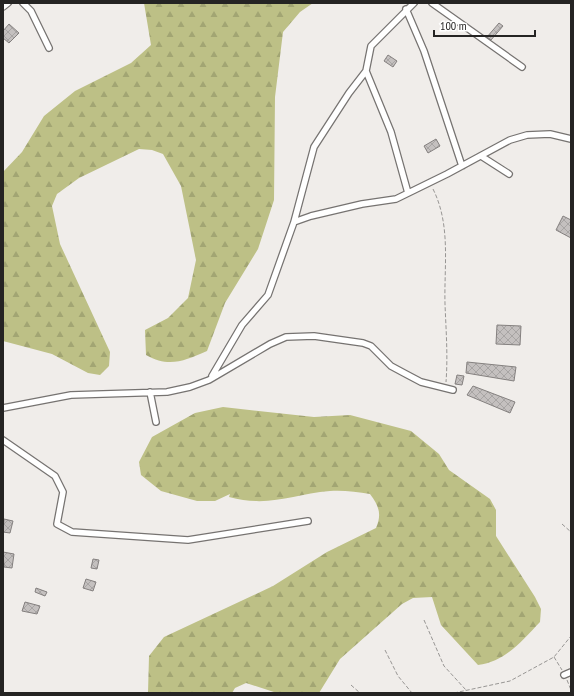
<svg xmlns="http://www.w3.org/2000/svg" width="574" height="696" font-family="'PT Sans Narrow',sans-serif">
<style>
.forest{fill:url(#forest-firs)}
.building{fill:url(#building-cross-hatch);stroke:#84807f}
.lines{fill:none;stroke-linecap:round;stroke-linejoin:round}
.minor-casing{stroke:#767371;stroke-width:8}
.path{stroke:#989694;stroke-width:1;stroke-dasharray:4 2;stroke-linecap:butt}
.minor{stroke:#fff;stroke-width:5.5}
</style>
<defs>
<pattern id="forest-firs" width="22" height="20" patternUnits="userSpaceOnUse"><rect width="22" height="20" fill="#bdc086"/><path d="M5 1l3.5 6h-7zM16 11l3.5 6h-7z" fill="#a2a573"/></pattern>
<pattern id="building-cross-hatch" width="8" height="8" patternUnits="userSpaceOnUse"><rect width="8" height="8" fill="#c4c0bf"/><path d="M0 0l8 8M0 8l8-8" fill="none" stroke="#a8a5a4"/></pattern>
</defs>
<rect width="100%" height="100%" fill="#f0edea"/>
<path class="forest" d="M144,3H313L300,12L283,32L275,97L274,200L258,249L225,303L207,351C184,361 169,368 146,355L145,330L168,318L188,298L196,260L181,186L163,154L152,150L139,149L79,178L57,194L52,206L60,244L110,352L109,366L100,375L88,373L52,354L3,341V172L22,152L44,116L75,91L131,63L151,45Z
M223,407L314,417L350,415L411,431L439,454L449,470L490,499L496,510V536L535,597L541,609L540,622C522,641 505,662 478,665L441,625L432,597L413,598L402,604L340,659L319,693H277L246,683L235,688L232,693H148L149,656L164,637L273,586L327,552L376,528C382,514 379,506 370,494C357,492 343,490 330,491C292,494 270,508 229,497L230,494L215,501H197L161,491L141,475L139,462L152,437L195,413Z"/>
<path class="building" d="M499,23L503,26L491,40L487,37Z
M9,24L19,33L9,43L3,38V31Z
M388,55L397,61L393,67L384,61Z
M436,139L440,146L428,153L424,146Z
M563,216L571,220V238L556,230Z
M497,325L521,326L520,345L496,344Z
M467,362L516,367L514,381L466,373Z
M457,375L464,376L462,385L455,384Z
M473,386L515,402L510,413L467,395Z
M4,519L13,521L10,533L3,532Z
M3,552L14,554L12,568L4,567Z
M93,559L99,560L97,569L91,568Z
M86,579L96,582L93,591L83,588Z
M36,588L47,592L45,596L35,592Z
M25,602L40,606L37,614L22,611Z"/>
<g class="lines">
<defs>
<path id="minor" d="M23,3L31,11L49,48
M432,3L522,67
M3,7L8,3
M406,9L424,51L462,166
M366,71L391,132L408,193
M481,156L509,174
M294,222L314,147L349,93L366,71L371,46L414,3
M212,376L242,325L268,295L294,222L311,216L362,204L396,199L447,174L510,140L527,135L550,134L571,139
M150,392L156,422
M3,408L71,395L167,392L190,387L209,380L270,344L286,337L314,336L363,343L371,346L391,366L404,373L421,382L453,390
M3,440L55,476L63,492L57,524L72,532L188,540L308,521
M564,675L571,672"/>
</defs>
<use href="#minor" class="minor-casing"/>
<path class="path" d="M433,189C451,225 444,265 445,304C446,330 448,356 446,382
M562,524L571,532
M424,620L444,666L466,690
M385,650L398,676L412,693
M554,657L562,670
M567,680L571,690
M351,685L360,693
M454,693L510,681L554,657L571,636"/>
<use href="#minor" class="minor"/>
</g>
<rect width="574" height="696" fill="none" stroke="#252423" stroke-width="8"/>
<path d="M434 30v6h101v-6" fill="none" stroke="#252423" stroke-width="2"/>
<text x="440" y="30" font-size="12" fill="#252423" stroke="#ffffff" stroke-width="3" paint-order="stroke">100 m</text>
</svg>
